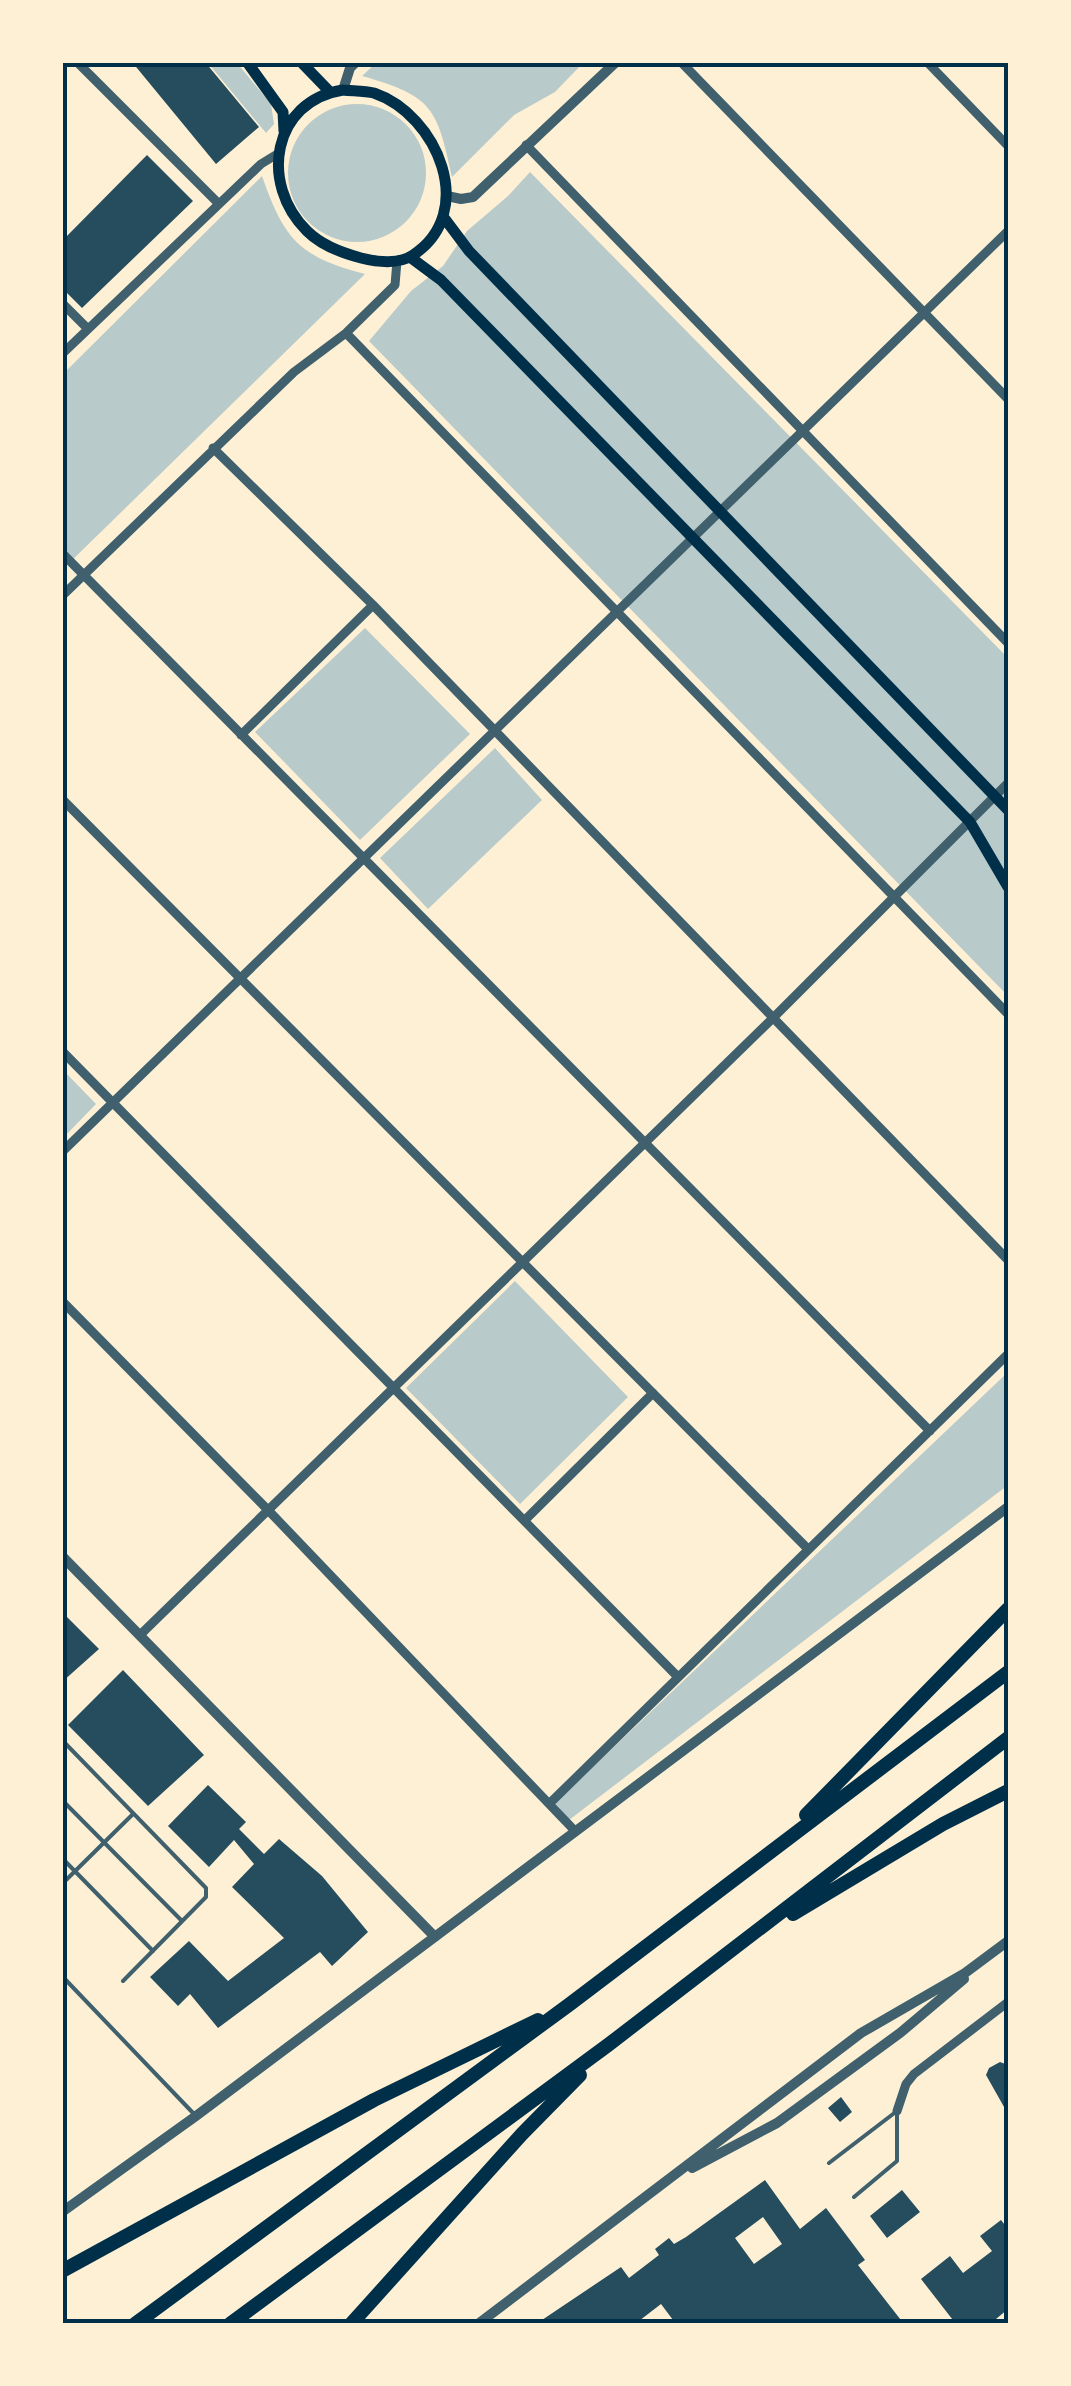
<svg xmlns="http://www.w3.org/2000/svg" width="1071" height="2386" font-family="'Roboto Condensed',sans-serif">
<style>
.green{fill:#b9caca}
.building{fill:#264d5e;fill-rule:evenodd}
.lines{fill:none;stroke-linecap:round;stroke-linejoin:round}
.service{stroke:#3f606c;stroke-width:4}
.minor{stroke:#3f606c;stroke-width:9}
.tertiary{stroke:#3f606c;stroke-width:10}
.secondary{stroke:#003049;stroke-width:11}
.primary{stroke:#003049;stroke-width:14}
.neatline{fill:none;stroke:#003049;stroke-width:4}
</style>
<rect width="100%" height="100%" fill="#fdf0d5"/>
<path class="green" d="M208,63H237L271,104L274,124L266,133Z
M376,63V62L583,63L555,92L514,115L452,177C437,108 433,96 362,76Z
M288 173a69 69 0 1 1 138 0a69 69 0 1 1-138 0Z
M530,172L1008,658V996L369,341L411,291L443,266L467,231L508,196Z
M262,176C284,239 299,257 365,274L63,569V374Z
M365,628L470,734L360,840L255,732Z
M495,748L542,800L428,909L380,858Z
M63,1070L96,1104L63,1138Z
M515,1281L628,1397L520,1504L406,1388Z
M1008,1372V1485L569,1820L555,1803Z"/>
<path class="building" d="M132,62H205L259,127L216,164Z
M147,155L193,201L82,308L62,288V241Z
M62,1612L99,1649L62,1682Z
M123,1670L204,1755L148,1806L68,1725Z
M208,1785L246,1822L239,1829L264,1854L279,1839L322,1876L368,1932L332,1966L320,1952L218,2028L190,1994L178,2006L150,1977L189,1941L228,1981L284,1938L232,1887L254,1864L234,1840L209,1867L168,1826Z
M1000,2062L1008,2065V2114L986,2075L989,2068Z
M841,2097L852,2112L840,2122L828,2108Z
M765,2180L800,2229L826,2208L865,2260L858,2265L904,2324H676L661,2304L635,2324H536L621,2267L629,2278L659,2255L655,2249L669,2238L674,2244L686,2237ZM763,2217L782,2244L754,2264L735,2238Z
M902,2190L920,2212L887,2238L870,2216Z
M1001,2220L1008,2229V2309L990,2324H956L921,2279L950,2256L963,2273L992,2251L980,2236Z"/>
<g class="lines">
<path class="service" d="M62,1740L206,1888V1897L123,1981
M62,1800L182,1921
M62,1858L153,1951
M62,1884L133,1814
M62,1976L194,2114
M829,2163L897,2111V2161L854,2197"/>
<path class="minor" d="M77,62L219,204
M681,62L1008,399
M927,62L1008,146
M526,145L1008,643
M62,303L88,329
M346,333L1008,1014
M62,354L261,164L279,153
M213,448L373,605L1008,1260
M62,553L930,1431
M62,596L294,372L346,333L395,285L397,261
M241,735L373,605
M62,799L808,1549
M62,1051L678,1677
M62,1152L1008,231
M62,1301L268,1510L575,1831
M525,1520L653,1393
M140,1635L772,1019L1008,783
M550,1803L1008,1354
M897,2111L906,2084L914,2074L1008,2002"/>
<path class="tertiary" d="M343,90L350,68L356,62
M447,196L461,199L473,197L616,62
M62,1556L435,1937
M692,2168L777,2123L900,2033L964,1979
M62,2212L196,2116L1008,1507
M478,2324L861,2033L965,1973L1008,1941"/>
<path class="secondary" d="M247,62L283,112L284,131
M301,62L330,92
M343,90C353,91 365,91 374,93C438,115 478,213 413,255C398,265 377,262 361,258C342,253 321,245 307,231C259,184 272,101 343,90Z
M445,219L469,251L1008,810
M410,257L441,280L970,822L1008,887"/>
<path class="primary" d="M806,1815L1008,1609
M793,1914L943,1824L1008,1791
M62,2271L374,2100L538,2020
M135,2324L570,2004L1008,1672
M230,2324L608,2045L1008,1738
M351,2324L522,2134L580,2075"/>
</g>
<rect width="1071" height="2386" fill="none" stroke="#fdf0d5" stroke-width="130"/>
<rect x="65" y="65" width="941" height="2256" class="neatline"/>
</svg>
